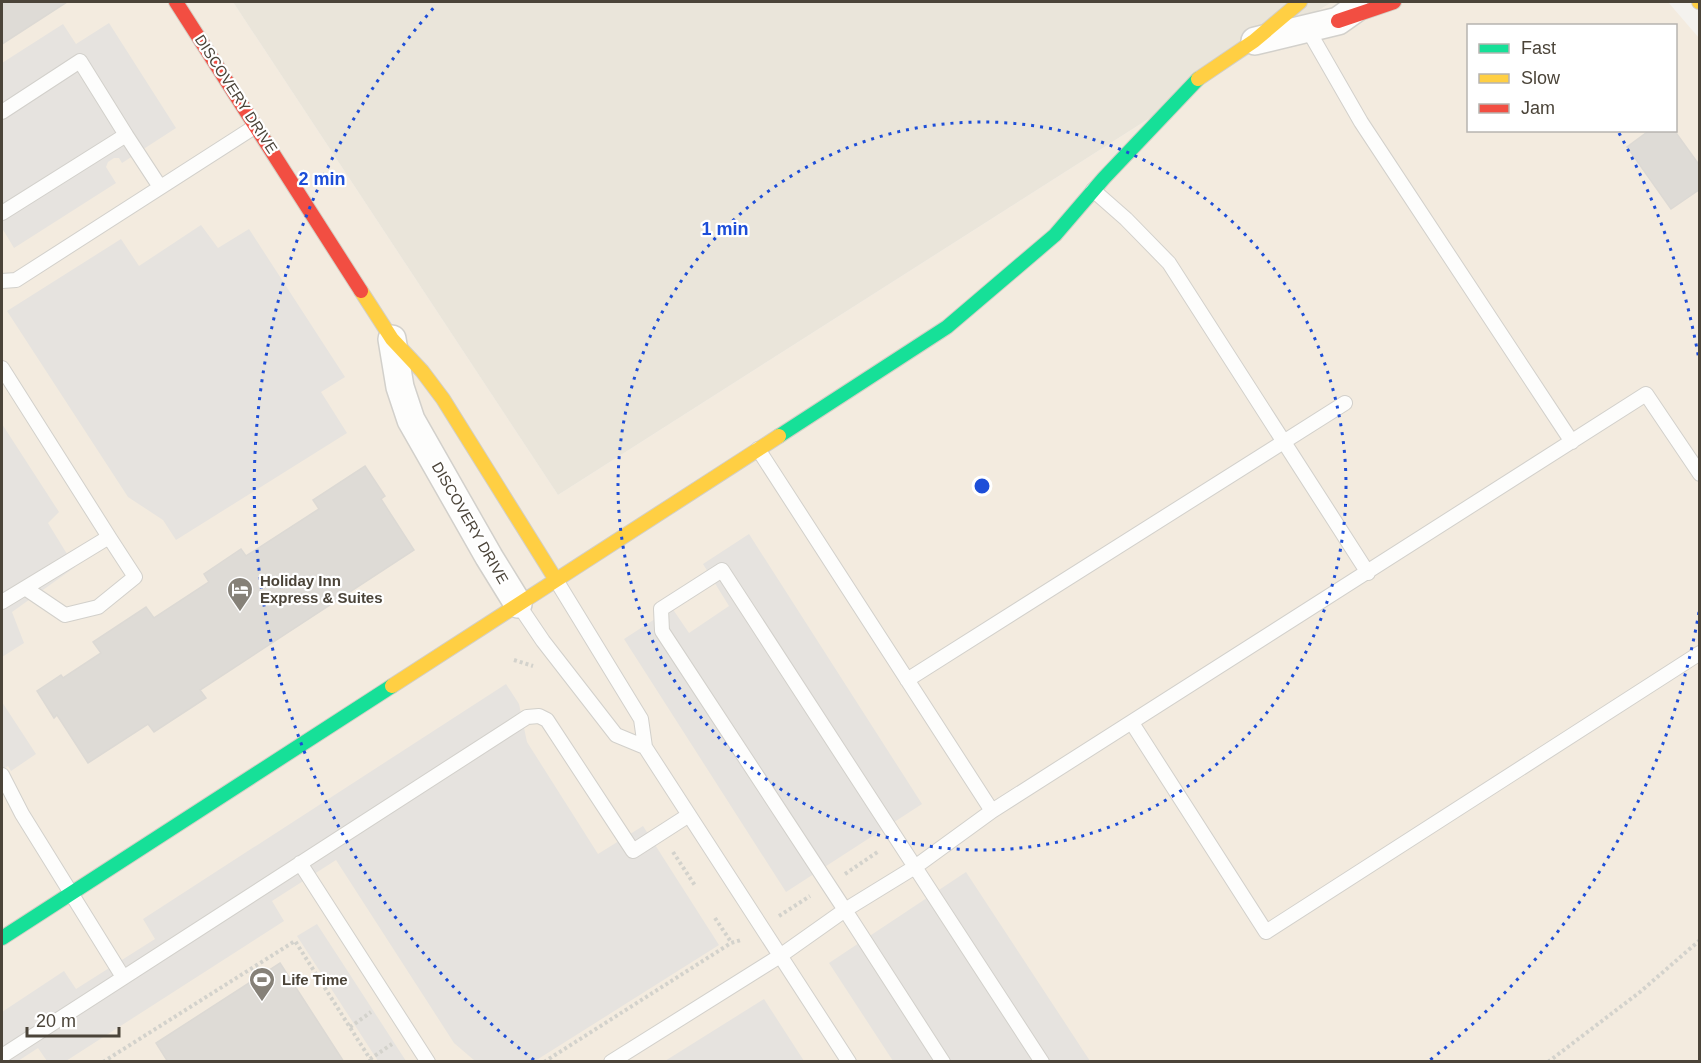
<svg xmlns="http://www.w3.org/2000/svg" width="1701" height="1063" font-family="Helvetica,sans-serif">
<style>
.commercial{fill:#f3ebdf;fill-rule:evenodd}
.education{fill:#eae5da}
.parking{fill:#e6e3df}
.building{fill:#dedbd6;stroke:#dcd9d4;stroke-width:1.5}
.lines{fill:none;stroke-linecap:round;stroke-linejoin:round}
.lane-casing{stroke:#d2d0cb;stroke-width:16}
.street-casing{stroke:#d2d0cb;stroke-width:30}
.fast-casing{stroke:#d3cfc5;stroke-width:16}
.slow-casing{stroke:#d3cfc5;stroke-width:16}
.jam-casing{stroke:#d3cfc5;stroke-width:16}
.path{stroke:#d3d2cc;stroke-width:4;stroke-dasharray:3 3;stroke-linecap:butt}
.lane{stroke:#fdfdfc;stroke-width:14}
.street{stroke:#fdfdfc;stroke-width:27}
.fast{stroke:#16e098;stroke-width:14}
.slow{stroke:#ffcf43;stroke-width:14}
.jam{stroke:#f24e42;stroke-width:14}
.ring{fill:none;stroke:#1d4ed8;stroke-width:3;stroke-dasharray:3 6}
.labels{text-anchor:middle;stroke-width:4.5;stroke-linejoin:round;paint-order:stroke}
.street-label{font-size:15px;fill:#4b4439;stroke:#fff}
.poi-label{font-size:15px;font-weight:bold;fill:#4b4439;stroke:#fff;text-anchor:start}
.centre{fill:#1d4ed8;stroke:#fff;stroke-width:3}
.ring-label{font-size:18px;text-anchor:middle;font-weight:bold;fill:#1d4ed8;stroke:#fff;stroke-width:4.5;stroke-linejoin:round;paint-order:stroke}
</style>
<rect width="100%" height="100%" fill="#f4f2ee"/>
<path class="commercial" d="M2,2H233L558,495L1332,2H1668L1699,38V1061L2,1062ZM1468,26H1676V130H1468Z"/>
<path class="education" d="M233,2H1332L558,495Z"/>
<path class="parking" d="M109,23L176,128L122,163L119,158H114L108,162L106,167L116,183L14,248L2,228V63L63,24L76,44Z
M201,225L218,248L249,229L345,377L321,392L347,433L176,540L163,520L128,497L7,311L121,239L139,266Z
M2,424L59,512L48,523L75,567L12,612L24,643L2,657Z
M749,534L922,804L786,892L624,639L672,608L689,633L729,606L703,564Z
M506,684L519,704L527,742L598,854L643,826L719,945L535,1061H475L454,1043L336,860L272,901L284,921L66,1061H47L38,1048L18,1061L2,1062V1012L64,971L76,989L155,939L143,919Z
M2,702L36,754L11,771L8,766L2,770Z
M966,872L1090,1061H893L829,963Z
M317,924L406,1061H378L297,936Z
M764,999L804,1061H665Z"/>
<path class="building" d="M2,2H67L2,44Z
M1650,130H1674L1700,166V189L1671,209L1627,147Z
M365,466L385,496L381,499L414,550L200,690L206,698L154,732L148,724L88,763L57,715L54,718L37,691L61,675L63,678L101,653L93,642L146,607L154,618L209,582L204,574L241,549L246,556L319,509L313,500Z
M280,963L344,1062H168L156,1043Z"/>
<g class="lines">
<defs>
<path id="lane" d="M1307,28L1361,122L1572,442
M2,112L80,61L126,135
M1093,190L1126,219L1169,263L1368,573
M2,213L126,135L160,187
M2,281L16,280L256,126
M2,368L109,537L2,602
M758,449L992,811
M556,580L641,719L645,747L849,1062
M25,588L65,615L98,607L135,577L109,537
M518,604L543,641L616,735L645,747
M907,680L1345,403
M1132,723L1266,932L1700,653
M2,775L22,814L123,977
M300,863L428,1062
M2,1056L527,717L539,716L547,720L633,851L689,815
M611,1062L780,956L845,910L662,631L661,609L722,570L915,867L992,811L1646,394L1700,474
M943,1062L845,910L915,867L1042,1062"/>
<path id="street" d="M1255,41L1338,21L1355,9
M392,339L400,387L411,420L489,557L518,604"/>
<path id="fast" d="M779,436L947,327L1055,235L1104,178L1198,79
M2,938L392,686"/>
<path id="slow" d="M1699,2H1700
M1198,79L1254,41L1300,2
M361,291L392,339L422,371L443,399L556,580
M392,686L779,436"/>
<path id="jam" d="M176,2L361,291
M1338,21L1394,2"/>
</defs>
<use href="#lane" class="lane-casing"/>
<use href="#street" class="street-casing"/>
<use href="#fast" class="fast-casing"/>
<use href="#slow" class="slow-casing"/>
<use href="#jam" class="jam-casing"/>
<path class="path" d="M514,660L533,666
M673,852L696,887
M845,874L879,851
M779,916L810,896
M715,918L731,942
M350,1027L371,1012
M370,1059L392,1044
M103,1062L295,941L372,1062
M544,1062L731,943L741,940
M1548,1062L1640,992L1700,940"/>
<use href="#lane" class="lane"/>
<use href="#street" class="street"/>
<use href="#fast" class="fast"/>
<use href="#slow" class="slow"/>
<use href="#jam" class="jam"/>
</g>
<g class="ring">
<circle cx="982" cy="486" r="364"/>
<path d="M1699 612A728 728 0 0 1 1430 1060M534 1060A728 728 0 0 1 437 4M1619 133A728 728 0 0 1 1699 360"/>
</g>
<defs>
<symbol id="hotel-pin" viewBox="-11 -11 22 30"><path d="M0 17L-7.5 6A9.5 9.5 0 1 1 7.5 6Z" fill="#868178" stroke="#fff"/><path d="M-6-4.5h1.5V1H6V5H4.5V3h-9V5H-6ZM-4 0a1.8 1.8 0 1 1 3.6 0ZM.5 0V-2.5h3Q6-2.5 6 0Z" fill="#fff"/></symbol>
<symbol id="stadium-pin" viewBox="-11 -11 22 30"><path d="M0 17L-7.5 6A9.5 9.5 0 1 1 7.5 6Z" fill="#868178" stroke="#fff"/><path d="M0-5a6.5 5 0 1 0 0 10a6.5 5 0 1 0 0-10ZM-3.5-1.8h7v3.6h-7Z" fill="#fff"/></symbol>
</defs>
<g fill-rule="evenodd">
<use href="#hotel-pin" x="225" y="575" width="30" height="40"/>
<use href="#stadium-pin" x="247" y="965" width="30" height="40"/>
</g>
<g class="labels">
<g class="street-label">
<text transform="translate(236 94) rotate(57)" y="5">DISCOVERY DRIVE</text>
<text transform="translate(470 523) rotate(60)" y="5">DISCOVERY DRIVE</text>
</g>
<g class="poi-label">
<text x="260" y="586">Holiday Inn<tspan x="260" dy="17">Express &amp; Suites</tspan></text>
<text x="282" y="985">Life Time</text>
</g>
</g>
<circle cx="982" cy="486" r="9" class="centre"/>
<g class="ring-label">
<text x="322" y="185">2 min</text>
<text x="725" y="235">1 min</text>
</g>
<rect width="1701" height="1063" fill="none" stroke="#4b4439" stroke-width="6"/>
<rect x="1467" y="24" width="210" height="108" fill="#ffffff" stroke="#b7b4b0" stroke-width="1.5"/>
<rect x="1479" y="44" width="30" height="9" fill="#16e098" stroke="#b7b4b0" stroke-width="1.5"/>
<text x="1521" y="54" font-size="18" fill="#4b4439">Fast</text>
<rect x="1479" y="74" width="30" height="9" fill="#ffcf43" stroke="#b7b4b0" stroke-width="1.5"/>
<text x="1521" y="84" font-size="18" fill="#4b4439">Slow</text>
<rect x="1479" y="104" width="30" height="9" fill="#f24e42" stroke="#b7b4b0" stroke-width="1.5"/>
<text x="1521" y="114" font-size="18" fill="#4b4439">Jam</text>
<path d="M27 1027v9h92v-9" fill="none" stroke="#4b4439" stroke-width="3"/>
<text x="36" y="1027" font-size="18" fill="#4b4439" stroke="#ffffff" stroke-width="4.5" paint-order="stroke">20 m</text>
</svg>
